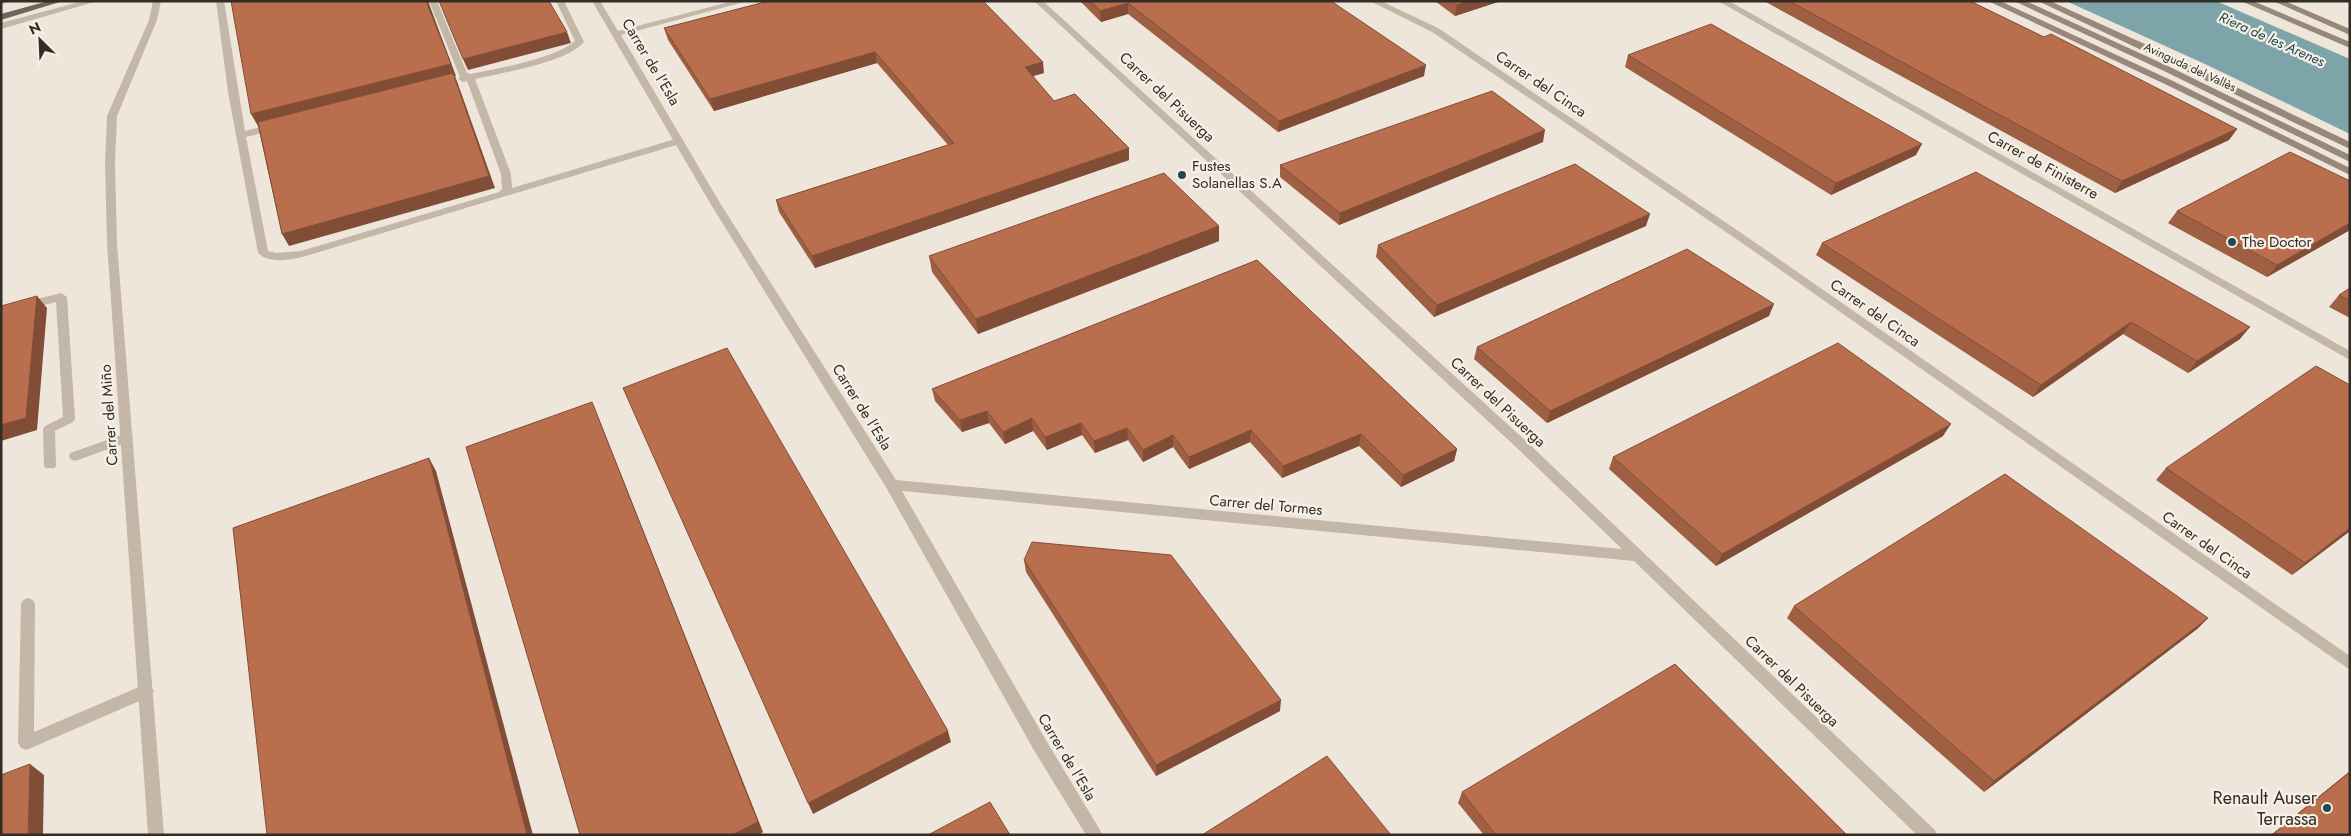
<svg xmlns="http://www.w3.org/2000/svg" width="2351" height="836" font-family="Jost,sans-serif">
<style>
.water{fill:#7da4a8}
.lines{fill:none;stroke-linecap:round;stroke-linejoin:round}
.lane{fill:#c5b7a8;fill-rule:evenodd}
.street{fill:#c5b7a8;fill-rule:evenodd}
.secondary{fill:#98877a;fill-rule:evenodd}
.primary{fill:#73645a;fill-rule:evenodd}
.wall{fill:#9f5f43}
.shaded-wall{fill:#824d37}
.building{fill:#b96e4e;stroke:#824d37}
.poi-dot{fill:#214a50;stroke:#f7f0e6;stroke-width:2}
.labels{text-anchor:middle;stroke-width:4.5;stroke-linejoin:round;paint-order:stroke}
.far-street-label{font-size:12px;fill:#332c27;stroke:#f7f0e6}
.far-water-label{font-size:14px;font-style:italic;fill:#214a50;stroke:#f7f0e6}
.street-label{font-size:15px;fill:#332c27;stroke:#f7f0e6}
.poi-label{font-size:15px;fill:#332c27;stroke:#f7f0e6;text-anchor:start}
.near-poi-label{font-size:18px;fill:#332c27;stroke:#f7f0e6;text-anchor:end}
</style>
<rect width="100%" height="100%" fill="#efe6db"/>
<path class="water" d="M2066,1H2216L2350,59V134L2205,64Z"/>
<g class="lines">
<path class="lane" d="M216,1H224L245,131L274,124L279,127L277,129L246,137L268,251L276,253L301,251L499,192L502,189L501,174L467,81L463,82L458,79L460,77L429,1H437L467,73L471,74C499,68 554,59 575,41L556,1H564L584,42C568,62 502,73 475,79L511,174L512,188L675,139L679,138L684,141L683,143L306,256C292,260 269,264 258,253L228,92Z
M61,293L67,297L75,419L73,422L55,431L56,465L55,468H45L44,465L43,429L45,426L63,417L56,302L25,310L19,306L21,303Z
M127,433L133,438L131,441L75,461L70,459L69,456L70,453Z
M28,598L33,600L35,604L34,732L146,684L151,686L154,691L151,696L31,748L26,750L21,748L18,743L21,604L23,600Z"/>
<path class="street" d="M1,1H9L1,5Z
M83,1H98L1,29V23Z
M153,1H161L157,20L117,116L115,163L117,243L164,835H148L107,243L105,163L107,116L149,20Z
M592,1H600L618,31L733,1H748L621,35L720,203L896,480L1622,549L1517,448L1034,1H1043L1527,442L1935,830L1937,835H1917L1634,561L902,491L1047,742L1103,835H1086L1035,752L887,489L710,203Z
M1370,1H1381L1438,28L1753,241L2350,656V670L1745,245L1432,32Z
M1718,1H1729L2350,351V360Z"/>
<path class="secondary" d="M1988,1H2000L2175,82L2350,168V175L2169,86Z
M2014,1H2026L2170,67L2350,155V162L2164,71Z
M2038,1H2050L2180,60L2350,142V149Z
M2241,1H2253L2350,42V48Z
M2273,1H2285L2350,29V35Z"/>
<path class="primary" d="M48,1H63L1,20V14Z"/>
</g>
<path class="wall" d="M769,1L1044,73L1033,76L1054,101L1129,148V160L815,268L779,212L776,200L948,145L877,63L714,111L668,40L664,28Z
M1080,1H1331L1424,76L1278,132L1128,14L1101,22Z
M1435,1H1501L1455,16Z
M1764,1H1970L2044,37L2237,129L2229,140L2115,193Z
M1628,55L1916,155L1831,195L1625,67Z
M1543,142L1339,225L1280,177V165Z
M2350,181V230L2267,277L2168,223L2177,211Z
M1219,226V241L978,334L932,272L929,256Z
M1646,226L1434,317L1376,257L1378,245Z
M1822,243L2240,339L2188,373L2123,334L2033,397L1816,255Z
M1257,260L1457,449L1454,461L1401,487L1359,446L1282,478L1250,442L1189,469L1173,447L1143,462L1128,440L1095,453L1082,435L1047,450L1033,431L1005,444L989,423L962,432L935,401L932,389Z
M2350,288V318L2329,307L2339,295Z
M1769,316L1547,423L1474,359L1477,347Z
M1943,436L1716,566L1609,469L1613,457Z
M2166,468L2350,531L2292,575L2156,480Z
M1024,560L1280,711L1156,776L1026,572Z
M1794,606L2208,618L2197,629L1984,792L1787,618Z
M2350,771V835H2271Z
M1462,792L1847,835H1484L1458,803Z"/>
<path class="shaded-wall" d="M426,1H428L456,76H455L458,84L495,188L289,246L282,234L258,126L251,114Z
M1468,1H1501L1455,16L1457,5Z
M1128,3V14L1101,22L1100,11Z
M567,32L571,43L468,70L463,59Z
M875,52L877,63L714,111L710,99Z
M1043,62L1044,73L1026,78L1025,67Z
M1426,65L1424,76L1278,132L1279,121Z
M2237,129L2229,140L2115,193L2122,181Z
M1545,130L1543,142L1339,225L1340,213Z
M1922,144L1916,155L1831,195L1836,183Z
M1129,148V160L815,268L812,256Z
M1650,214L1646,226L1434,317L1437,305Z
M2350,223V230L2267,277L2277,265Z
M1219,226V241L978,334L976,319Z
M37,296L47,308L37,430L1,441V425Z
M1774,304L1769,316L1547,423L1550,411Z
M2131,322L2123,334L2033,397L2041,385Z
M2250,327L2240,339L2188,373L2197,361Z
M592,402L597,414L763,832L759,835H732Z
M987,411L989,423L962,432L960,420Z
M1032,418L1033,431L1005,444L1003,432Z
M1081,423L1082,435L1047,450L1045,437Z
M1951,424L1943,436L1716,566L1722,554Z
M1127,428L1128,440L1095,453L1094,441Z
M1251,430L1250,442L1189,469V457Z
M1361,434L1359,446L1282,478L1283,466Z
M1173,435V447L1143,462V450Z
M1457,449L1454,461L1401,487L1403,475Z
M429,458L436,471L533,835H527Z
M2350,528V531L2292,575L2305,563Z
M2208,618L2197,629L1984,792L1994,781Z
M1281,700L1280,711L1156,776V765Z
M948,731L951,742L813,814L808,803Z
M30,764L44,775L43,835H28Z"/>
<path class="building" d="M231,1H426L451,64L251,114Z
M439,1H549L567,32L463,59Z
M769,1H983L1043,62L1025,67L1054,101L1075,94L1129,148L812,256L776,200L954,143L875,52L710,99L664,28Z
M1091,1H1331L1426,65L1279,121L1128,3L1100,11Z
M1452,1H1468L1457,5Z
M1789,1H1970L2044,37L2051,34L2237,129L2122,181Z
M1711,24L1922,144L1836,183L1628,55Z
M453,73L489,176L282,234L258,122Z
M1492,91L1545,130L1340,213L1280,165Z
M2290,152L2350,181V223L2277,265L2177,211Z
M1575,164L1650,214L1437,305L1378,245Z
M1976,172L2250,327L2197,361L2131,322L2041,385L1822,243Z
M1164,173L1219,226L976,319L929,256Z
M1687,249L1774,304L1550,411L1477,347Z
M1257,260L1457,449L1403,475L1361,434L1283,466L1251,430L1189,457L1173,435L1143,450L1127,428L1094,441L1081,423L1045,437L1032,418L1003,432L987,411L960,420L932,389Z
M2350,288V301L2339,295Z
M37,296L26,418L1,425V306Z
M1838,343L1951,424L1722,554L1613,457Z
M727,348L948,731L808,803L623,388Z
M2316,366L2350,385V528L2305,563L2166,468Z
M592,402L758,822L732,835H580L466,447Z
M429,458L527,835H267L233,528Z
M2005,474L2208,618L1994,781L1794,606Z
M1032,542L1171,555L1281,700L1156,765L1024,560Z
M1675,664L1847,835H1496L1462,792Z
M1327,756L1391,835H1202Z
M30,764L28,835H1V775Z
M2350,772V835H2272Z
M990,802L1010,835H928Z"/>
<g class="poi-dot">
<circle cx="1182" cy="175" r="5"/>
<circle cx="2232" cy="242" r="5"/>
<circle cx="2327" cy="808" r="5"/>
</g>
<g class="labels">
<g class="far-street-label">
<text transform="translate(2190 67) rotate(25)" y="4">Avinguda del Vallès</text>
</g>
<g class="far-water-label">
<text transform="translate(2272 39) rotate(24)" y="5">Riera de les Arenes</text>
</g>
<g class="street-label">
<text transform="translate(651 62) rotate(59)" y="5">Carrer de l'Esla</text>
<text transform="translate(1541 84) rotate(34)" y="5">Carrer del Cinca</text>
<text transform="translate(1167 97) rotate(43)" y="5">Carrer del Pisuerga</text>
<text transform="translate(2043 165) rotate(29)" y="5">Carrer de Finisterre</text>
<text transform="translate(1875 313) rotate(35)" y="5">Carrer del Cinca</text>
<text transform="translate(1498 402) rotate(43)" y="5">Carrer del Pisuerga</text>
<text transform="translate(862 407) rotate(58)" y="5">Carrer de l'Esla</text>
<text transform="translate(109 415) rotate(-94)" y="5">Carrer del Miño</text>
<text transform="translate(1266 505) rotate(5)" y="5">Carrer del Tormes</text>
<text transform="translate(2207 545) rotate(35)" y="5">Carrer del Cinca</text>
<text transform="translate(1792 681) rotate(44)" y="5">Carrer del Pisuerga</text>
<text transform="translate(1067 757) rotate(59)" y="5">Carrer de l'Esla</text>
</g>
<g class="poi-label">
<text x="1192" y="171">Fustes<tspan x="1192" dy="17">Solanellas S.A</tspan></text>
<text x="2242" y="247">The Doctor</text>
</g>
<g class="near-poi-label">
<text x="2317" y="804">Renault Auser<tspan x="2317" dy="21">Terrassa</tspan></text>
</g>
</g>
<rect width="2351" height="836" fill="none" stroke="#332c27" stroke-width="5"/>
<g transform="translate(40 40) rotate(336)" stroke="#f7f0e6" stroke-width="4" paint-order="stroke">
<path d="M0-4L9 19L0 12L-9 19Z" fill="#332c27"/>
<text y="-8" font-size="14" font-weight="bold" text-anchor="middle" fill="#332c27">N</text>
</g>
</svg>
